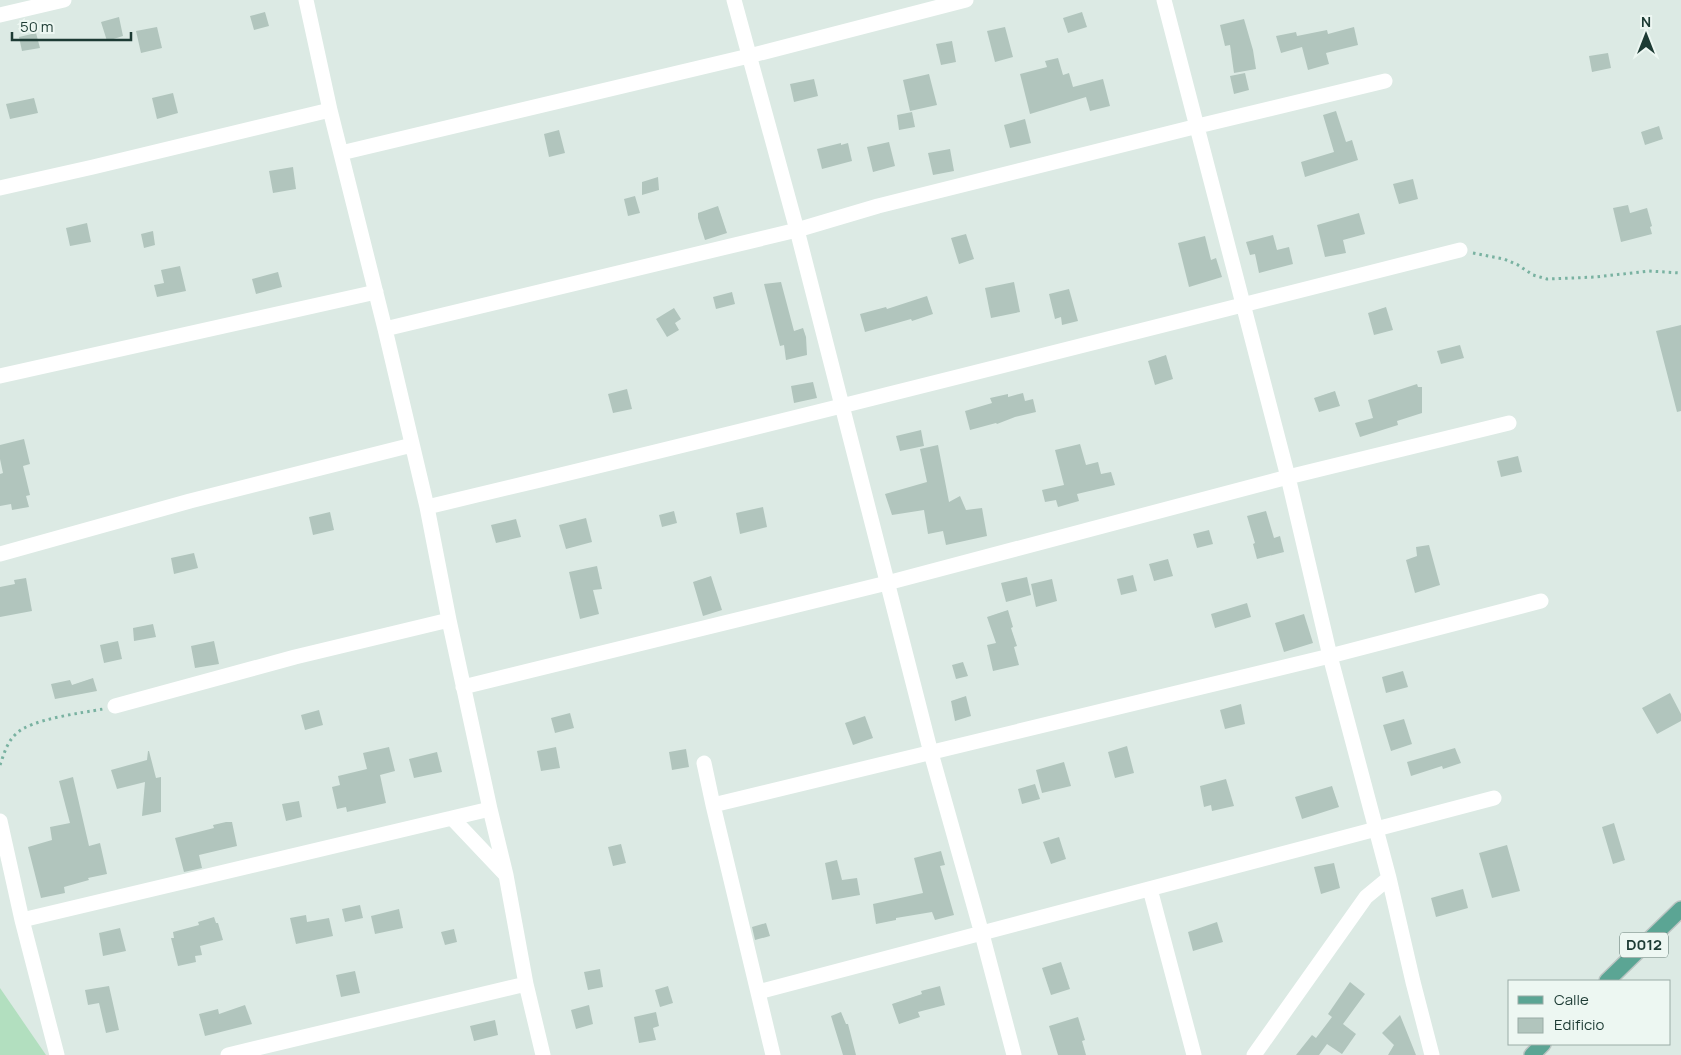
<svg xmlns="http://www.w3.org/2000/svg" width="1681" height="1055" font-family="Manrope,sans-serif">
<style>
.green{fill:#b2dfbf}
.building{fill:#b1c5bd}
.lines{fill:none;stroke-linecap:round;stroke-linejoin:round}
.major-casing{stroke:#bbc4c2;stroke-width:18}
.path{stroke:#79b2a1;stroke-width:3;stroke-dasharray:2.5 4;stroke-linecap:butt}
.minor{stroke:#fff;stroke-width:15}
.major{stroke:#5ba594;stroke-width:15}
.labels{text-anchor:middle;stroke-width:4.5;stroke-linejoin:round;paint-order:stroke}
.shield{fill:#edf7f2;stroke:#5b736d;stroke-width:1}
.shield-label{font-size:15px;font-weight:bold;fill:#1d3b34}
</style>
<rect width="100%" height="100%" fill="#dceae4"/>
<path class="green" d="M0,988L46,1055H0Z"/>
<path class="building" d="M265,12L269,26L254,30L250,16Z
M1082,12L1087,27L1068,33L1063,18Z
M119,17L123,36L107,41L101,22Z
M1244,19L1253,50L1256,69L1234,73L1230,45L1225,46L1220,25Z
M157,27L162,48L141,53L136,31Z
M1005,27L1013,57L995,62L987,31Z
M1354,27L1358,45L1326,53L1329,64L1308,70L1302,47L1281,53L1276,36L1296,32L1297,36L1327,30L1328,34Z
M36,33L40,48L22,51L19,37Z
M952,41L956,62L941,65L936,44Z
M1608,53L1611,68L1592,72L1589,56Z
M1058,58L1063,75L1069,73L1073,87L1103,79L1110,106L1090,111L1086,97L1030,114L1020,74L1047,67L1045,61Z
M1245,73L1249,90L1234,94L1230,76Z
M929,74L937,105L910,111L903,80Z
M814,79L818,96L794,102L790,84Z
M173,93L178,113L157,119L152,98Z
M34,98L38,113L10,119L6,104Z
M1336,111L1346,142L1352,140L1358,160L1305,177L1301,162L1334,152L1323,115Z
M912,112L915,127L899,130L897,115Z
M1025,119L1031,143L1010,148L1004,125Z
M1659,126L1663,139L1645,145L1641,132Z
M559,130L565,153L549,157L544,134Z
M889,142L895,166L873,172L867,147Z
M841,143V145L848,143L852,161L822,169L817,149Z
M950,149L954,171L933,175L928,153Z
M293,167L296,189L273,193L269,171Z
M658,177L659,190L642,195V182Z
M1413,179L1418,199L1399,204L1393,184Z
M635,196L640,213L628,216L624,199Z
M1628,205L1630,213L1647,208L1652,226L1650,227L1652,234L1621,242L1613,208Z
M718,206L727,233L705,240L698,218V213Z
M1359,213L1365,234L1343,240L1346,253L1325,257L1317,225Z
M87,223L91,242L70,246L66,228Z
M153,231L155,245L144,248L141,234Z
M966,234L974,259L959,264L951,238Z
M1273,235L1277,250L1289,247L1293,264L1259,273L1255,254L1250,255L1246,242Z
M1205,236L1211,260L1216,258L1222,277L1189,287L1178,243Z
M180,266L186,291L157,297L154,285L164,283L161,270Z
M278,272L282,287L256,294L252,279Z
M781,282L794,331L803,328L806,337L807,355L786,360L784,345L780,346L764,284Z
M1014,282L1020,312L991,318L985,288Z
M1069,289L1078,321L1062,325L1061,317L1055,319L1049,294Z
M732,292L735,304L716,309L713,297Z
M927,296L933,314L912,321L911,319L865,332L860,314L886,307L887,309Z
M1386,307L1393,330L1374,335L1368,313Z
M674,308L681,319L675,323L679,330L667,337L656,319Z
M1681,325V411L1677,412L1656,331Z
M1460,345L1464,358L1441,364L1437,351Z
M1166,355L1173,379L1155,385L1148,361Z
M813,382L817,398L794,403L791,386Z
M1417,384L1418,387H1422V413L1397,421L1398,425L1360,437L1355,423L1373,418L1368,400Z
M627,389L632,409L613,413L608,394Z
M1335,391L1340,406L1319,412L1314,398Z
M1023,393L1025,401L1033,399L1036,412L1015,417L997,424L996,423L970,430L965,411L992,403L990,398L1008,394V397Z
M921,430L924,446L900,451L896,436Z
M24,439L30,464L23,466L30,495L26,496L29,507L12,510L11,504L0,506V474L3,473L0,459V445Z
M1080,444L1086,465L1098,462L1101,474L1111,472L1115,485L1077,494L1079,501L1058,507L1056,500L1045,502L1042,490L1064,485L1055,450Z
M938,445L949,502L960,496L966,510L982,508L987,536L946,545L943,531L928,534L924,510L892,515L885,494L927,482L920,449Z
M1518,456L1522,472L1501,477L1497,461Z
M763,507L767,527L740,534L736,513Z
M674,511L677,523L662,527L659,515Z
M1266,511L1274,538L1280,536L1284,552L1257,559L1253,544L1255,543L1247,516Z
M330,512L334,530L313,535L309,517Z
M586,518L592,542L566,549L559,525Z
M516,519L521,537L496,543L491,525Z
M1209,530L1213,544L1197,548L1193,534Z
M1429,545L1440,585L1415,593L1406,560L1417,556L1416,547Z
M194,553L198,568L174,574L171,558Z
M1168,559L1173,576L1154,581L1149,564Z
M597,566L602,589L593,590L599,614L580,619L569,572Z
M1133,575L1137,591L1121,595L1117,579Z
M711,576L722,610L703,616L693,582Z
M1027,577L1031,595L1006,602L1001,583Z
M26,578L32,611L0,617V587L15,584L14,580Z
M1052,579L1057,601L1036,607L1031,584Z
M1247,603L1251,617L1215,628L1211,614Z
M1008,610L1013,627L1011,628L1017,646L1014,647L1019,665L993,671L987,645L996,643L987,617Z
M1304,614L1313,643L1284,652L1275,623Z
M153,624L156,637L134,641L133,628Z
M118,641L122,659L104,663L100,645Z
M214,641L219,664L195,668L191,646Z
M963,662L968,676L956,679L952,665Z
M1403,671L1408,687L1386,693L1382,677Z
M93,678L97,691L55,699L51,684L70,680L72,685Z
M1670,693L1681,714V721L1657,734L1642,708Z
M966,696L971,716L955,721L951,701Z
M1241,704L1245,724L1225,729L1220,710Z
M319,710L323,725L305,730L301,715Z
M570,713L574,728L555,733L551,718Z
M865,716L873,738L853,745L845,723Z
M1404,719L1412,744L1391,751L1383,725Z
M1127,746L1134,773L1115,778L1108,752Z
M389,747L395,771L380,775L386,803L347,812L346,807L337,809L332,787L340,785L338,776L367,769L363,753Z
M556,747L560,768L541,771L537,751Z
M1455,748L1461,763L1443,769L1442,766L1411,776L1407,762Z
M686,749L689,767L672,770L669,752Z
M148,751H149L156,778L161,777V812L142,816L145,782L117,789L111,770L147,760Z
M437,752L442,772L414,778L409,759Z
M1064,762L1071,786L1042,793L1036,770Z
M73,777L89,846L100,843L107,874L88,878L89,880L64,887L65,893L41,898L28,847L52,840L50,827L70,823L59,781Z
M1226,779L1234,806L1212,811L1211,805L1204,807L1200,786Z
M1035,784L1040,799L1022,804L1018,789Z
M1332,786L1339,807L1302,819L1295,797Z
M299,801L302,817L286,821L282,804Z
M226,822H232L237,846L199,855L202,868L184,872L175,838L214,828L213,825Z
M1614,823L1625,860L1613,864L1602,827Z
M1059,837L1066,859L1051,864L1043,842Z
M621,844L626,863L613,866L608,847Z
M1507,845L1520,891L1492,898L1479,853Z
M941,851L945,865L940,866L954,915L935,920L932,912L896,918V920L876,924L873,904L923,893L914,858Z
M837,860L842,880L857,878L860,895L832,900L825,863Z
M1334,863L1340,888L1321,894L1314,867Z
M1463,889L1468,908L1436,917L1431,898Z
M360,905L363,918L345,922L342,909Z
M399,909L403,928L375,934L371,916Z
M306,915L307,922L329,918L333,936L296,944L290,918Z
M214,917L216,923H218L223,940L200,946L202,955L195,956L196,962L178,966L171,938H174L173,932L199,925L198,922Z
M1217,922L1223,942L1193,951L1188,932Z
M766,923L770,936L755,940L752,927Z
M120,928L126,951L103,956L99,933Z
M454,929L457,942L445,945L441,932Z
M1061,962L1070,989L1051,995L1042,968Z
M600,969L603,987L588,990L584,972Z
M355,971L360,993L341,997L336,975Z
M1350,982L1365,994L1343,1024L1356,1034L1342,1054L1327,1044L1319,1055H1296L1312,1035L1316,1038L1332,1017L1328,1014Z
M109,986L119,1030L106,1033L99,1003L88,1005L85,990Z
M668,986L673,1003L660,1007L655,990Z
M940,986L945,1005L918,1012L920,1017L899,1024L892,1004L922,994L921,991Z
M245,1005L252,1024L205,1036L199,1014L218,1009L219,1014Z
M589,1005L593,1024L576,1029L571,1010Z
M656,1012L659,1026L653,1028L656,1040L639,1043L634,1017Z
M841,1012L846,1024H848L856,1055H843L831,1016Z
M1400,1015L1416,1055H1388L1394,1045L1382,1033Z
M1078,1017L1085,1040L1082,1041L1086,1055H1058L1049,1026Z
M495,1020L498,1035L474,1041L470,1026Z"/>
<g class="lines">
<defs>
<path id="major" d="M1607,981L1681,909
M1532,1055L1543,1044"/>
</defs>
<use href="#major" class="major-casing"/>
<path class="path" d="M1473,253L1504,259L1518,265L1533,275L1547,279L1596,277L1649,271L1681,273
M0,765C4,754 7,742 16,734C30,719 82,713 103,709"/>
<path class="minor" d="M306,0L330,110L385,329L427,507L449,620L490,809L506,875L526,984L543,1055
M734,0L797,230L931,753L982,934L1014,1055
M1164,0L1288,477L1330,656L1389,878L1413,982L1432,1055
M0,15L64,0
M341,153L749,56L966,0
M0,188L93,167L330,110
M385,329L797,230L878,206L1198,126L1385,81
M0,376L376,292
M427,507C772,425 1116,337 1460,250
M0,554L190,501L412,445
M463,687L887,583L1288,477L1509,423
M115,706L295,657L449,620
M704,763L713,805L1330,656L1541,601
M713,805L773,1055
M452,818L506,875
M0,821L22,920L57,1055
M1150,889L1194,1055
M22,920L490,809
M758,992L1494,798
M228,1055L526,984
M1254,1055L1366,897L1389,878"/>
<use href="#major" class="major"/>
</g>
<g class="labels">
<rect class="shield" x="1620" y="932.5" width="48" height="25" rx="4"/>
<g class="shield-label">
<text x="1644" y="950">D012</text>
</g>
</g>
<rect x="1508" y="980" width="162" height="65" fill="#edf7f2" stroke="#9aaca6"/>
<rect x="1518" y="996" width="25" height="8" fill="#5ba594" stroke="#9aaca6"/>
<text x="1554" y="1005" font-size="15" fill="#1d3b34">Calle</text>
<rect x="1518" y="1018" width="25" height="15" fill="#b1c5bd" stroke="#9aaca6"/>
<text x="1554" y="1030" font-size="15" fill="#1d3b34">Edificio</text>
<g transform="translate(1646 35)" stroke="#edf7f2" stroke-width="4" paint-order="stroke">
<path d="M0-4L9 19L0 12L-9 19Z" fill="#1d3b34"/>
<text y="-8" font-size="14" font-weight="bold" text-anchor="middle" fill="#1d3b34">N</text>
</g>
<path d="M12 32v8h119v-8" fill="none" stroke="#1d3b34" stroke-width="2.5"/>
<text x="20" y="32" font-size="15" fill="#1d3b34" stroke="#edf7f2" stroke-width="4" paint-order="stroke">50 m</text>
</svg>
